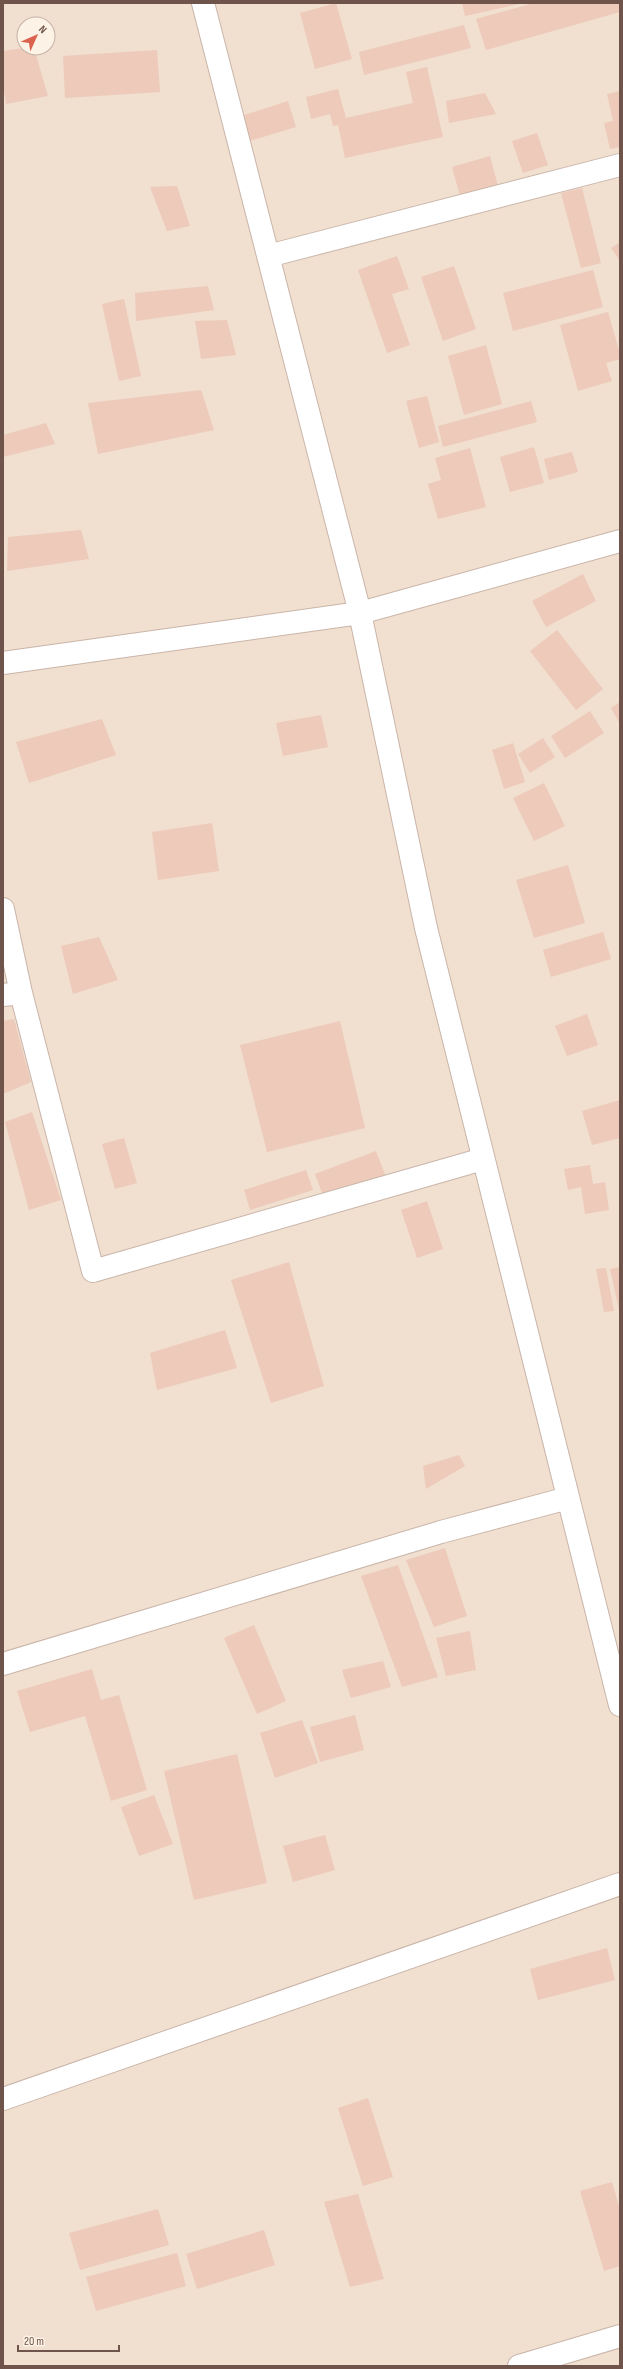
<svg xmlns="http://www.w3.org/2000/svg" width="623" height="2369" font-family="'Sofia Sans Condensed',sans-serif">
<style>
.residential{fill:#f1dfd0;fill-rule:evenodd}
.building{fill:#edcaba}
.lines{fill:none;stroke-linecap:round;stroke-linejoin:round}
.street-casing{stroke:#c9b5a9;stroke-width:24}
.street{stroke:#fff;stroke-width:22}
</style>
<rect width="100%" height="100%" fill="#faeee1"/>
<path class="residential" d="M3,3H620V2366H3ZM24,24H48V48H24Z"/>
<path class="building" d="M336,3L352,59L315,69L300,13Z
M462,3H519V4L465,16Z
M534,3H620V12L486,50L476,19Z
M464,25L471,48L364,75L359,52Z
M24,48H34L48,96L6,104L3,84V51Z
M157,50L160,92L65,98L63,56Z
M427,67L443,137L345,158L338,125L333,126L330,114L311,119L306,97L338,89L346,118L413,103L406,72Z
M620,91V147L610,149L604,123L613,121L607,94Z
M485,93L496,114L449,123L446,101Z
M288,101L296,127L243,143L235,118Z
M537,133L548,165L523,173L512,141Z
M490,156L498,186L460,196L452,167Z
M177,186L190,226L167,231L150,187Z
M582,188L601,263L581,268L561,193Z
M620,242V261L611,248Z
M397,256L409,289L392,294L410,345L387,353L358,270Z
M454,266L476,329L443,341L421,277Z
M593,270L603,307L513,331L503,293Z
M208,286L214,310L136,321L135,293Z
M124,299L141,376L119,381L102,304Z
M608,312L620,354V359L606,363L612,381L578,391L560,325Z
M227,320L236,355L201,359L195,321Z
M486,345L502,404L464,415L448,356Z
M201,390L214,430L98,454L88,403Z
M427,396L439,442L419,448L406,401Z
M531,401L537,422L443,447L438,426Z
M46,423L55,444L3,457V435Z
M534,447L544,483L510,492L500,457Z
M470,448L486,507L438,519L428,484L441,480L435,458Z
M572,452L578,472L549,480L544,459Z
M81,530L89,559L7,571L8,537Z
M583,574L596,601L546,627L532,601Z
M557,630L603,689L576,710L530,651Z
M620,702V724L611,708Z
M590,711L604,733L565,758L551,736Z
M321,715L328,747L283,756L276,723Z
M102,719L116,755L29,783L16,742Z
M543,738L555,757L530,773L518,754Z
M513,743L525,782L504,789L492,750Z
M544,783L565,826L534,841L513,798Z
M212,823L219,871L158,880L152,832Z
M568,865L585,923L534,938L516,880Z
M603,932L611,959L551,977L543,950Z
M99,937L118,980L73,994L61,946Z
M587,1014L598,1045L567,1056L555,1026Z
M14,1019L31,1082L3,1094V1021Z
M340,1021L365,1128L267,1152L240,1045Z
M620,1100V1138L592,1145L582,1111Z
M32,1112L61,1200L29,1210L5,1122Z
M124,1138L137,1183L115,1189L102,1144Z
M376,1151L386,1177L325,1201L315,1174Z
M590,1165L593,1184L605,1182L609,1210L585,1214L581,1187L568,1190L564,1169Z
M306,1170L313,1190L250,1210L244,1190Z
M427,1201L443,1249L417,1258L401,1210Z
M289,1262L324,1386L271,1403L231,1280Z
M620,1267V1310H619L610,1269Z
M606,1268L614,1311L604,1312L596,1269Z
M225,1330L237,1368L157,1390L150,1353Z
M459,1455L465,1466L426,1489L423,1466Z
M445,1548L467,1616L434,1627L406,1560Z
M398,1565L438,1677L402,1687L361,1576Z
M254,1625L286,1701L257,1714L224,1638Z
M470,1631L476,1670L446,1676L436,1638Z
M383,1661L391,1687L351,1698L342,1670Z
M92,1669L101,1700L119,1695L147,1790L111,1801L85,1716L30,1732L17,1691Z
M355,1715L364,1750L320,1762L310,1727Z
M302,1720L318,1763L275,1778L260,1733Z
M237,1754L267,1883L194,1900L164,1771Z
M154,1795L173,1844L139,1856L121,1807Z
M325,1835L335,1870L293,1882L283,1846Z
M607,1948L615,1980L538,2000L530,1969Z
M368,2098L393,2177L363,2186L338,2108Z
M612,2182L620,2210V2266L604,2271L580,2191Z
M358,2194L384,2279L350,2287L324,2202Z
M158,2209L169,2245L80,2270L69,2233Z
M264,2230L275,2265L197,2289L186,2254Z
M177,2253L186,2286L96,2311L86,2277Z"/>
<g class="lines">
<defs>
<path id="street" d="M203,3L360,613L426,928L620,1705
M268,256L620,165
M3,663L360,613L620,541
M3,909L21,993L93,1271L483,1159
M3,995L21,993
M3,1664L441,1532L568,1498
M3,2099L620,1884
M519,2366L620,2336"/>
</defs>
<use href="#street" class="street-casing"/>
<use href="#street" class="street"/>
</g>
<rect width="623" height="2369" fill="none" stroke="#6e544a" stroke-width="8"/>
<g transform="translate(36 36) rotate(45)"><circle r="19" fill="#fdf2e6" stroke="#c4b3a8"/>
<path d="M0-3L7 15L0 10L-7 15Z" fill="#db624e"/>
<text y="-6" font-size="11" font-weight="bold" text-anchor="middle" fill="#6e544a">N</text>
</g>
<path d="M18 2345v6h101v-6" fill="none" stroke="#6e544a" stroke-width="2"/>
<text x="24" y="2345" font-size="12" fill="#6e544a" stroke="#fdf2e6" stroke-width="3" paint-order="stroke">20 m</text>
</svg>
